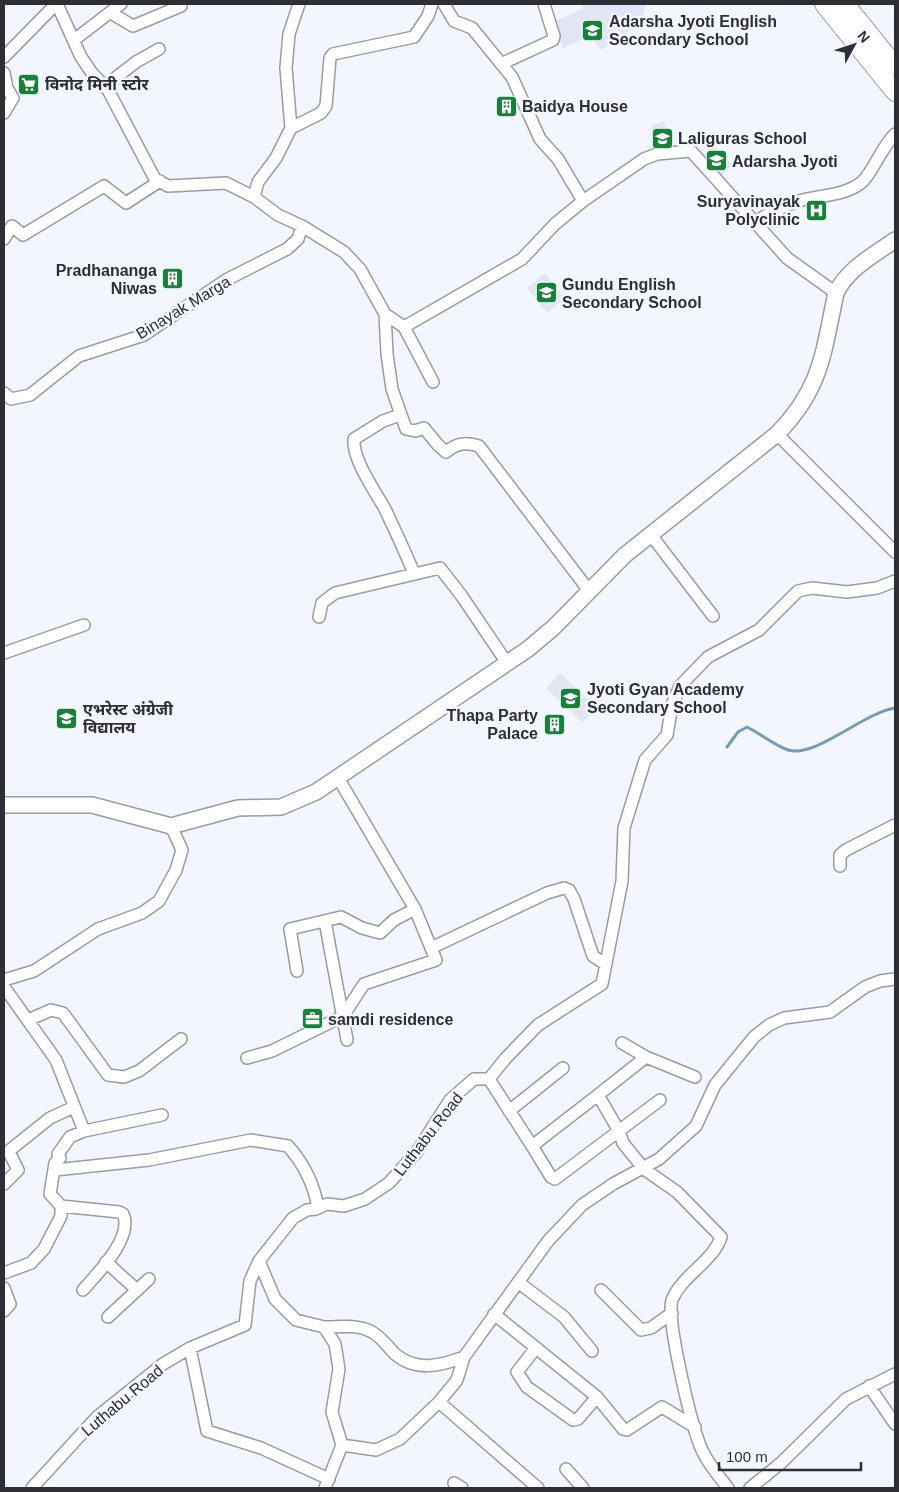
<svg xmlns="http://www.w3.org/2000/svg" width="899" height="1492" font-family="Arial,'Noto Sans Devanagari',sans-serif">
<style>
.built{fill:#e2e5f4}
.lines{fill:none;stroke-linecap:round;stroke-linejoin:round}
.stream{stroke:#749db5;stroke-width:3}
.minor-casing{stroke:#999ba6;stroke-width:14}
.major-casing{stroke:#999ba6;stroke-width:18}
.highway-casing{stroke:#999ba6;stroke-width:20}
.minor{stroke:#fff;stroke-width:11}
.major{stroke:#fff;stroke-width:15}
.highway{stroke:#fff;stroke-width:18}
.labels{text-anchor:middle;stroke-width:5;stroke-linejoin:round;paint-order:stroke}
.poi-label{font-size:16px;font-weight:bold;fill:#2e2f34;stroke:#f3f5ff;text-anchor:start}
.street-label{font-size:16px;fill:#2e2f34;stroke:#f3f5ff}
</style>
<rect width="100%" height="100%" fill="#f3f5ff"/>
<path class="built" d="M581,4H646L642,22L601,50L590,36L563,48L552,23L583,8Z
M664,121L673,150L660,152L651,126Z
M713,145L732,165L720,178L700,158Z
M545,273L565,298L547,313L527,288Z
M560,673L597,708L583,723L546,688Z"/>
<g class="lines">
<path class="stream" d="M727,747L738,732L747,727C761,734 774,745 788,750C816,758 863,713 895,708"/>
<defs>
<path id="minor" d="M57,4L81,57L92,73L108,90L155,179L168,186L226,183L254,197L278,215L302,226L344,252L360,269L385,314L387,354L392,389L406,429L415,431L424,428L438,445L446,452C457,443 465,442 479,446L590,592
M444,4L454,21L472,28L512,77L540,139L558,159L583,201
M111,13L133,26L181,6
M74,40L121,4
M4,57L56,4
M501,64L553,40L554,36L544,4
M4,73L7,88L13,98L4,113
M105,86L136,62L159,49
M291,128L286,68L289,34L299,4
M254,197L258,182L276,158L291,128L321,113L326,106L330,58L333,54L414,37L428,16L432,4
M754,223C769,213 782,206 799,201C820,195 845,196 862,182C873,172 881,148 895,134
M4,239L12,226L23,235L104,186L126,203L160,181
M385,314L404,327L522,259L555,224L583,201L644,159L657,154L691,151L787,258L836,293
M404,327L433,382
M4,393L11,399L30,395L79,356L144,335L226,280L287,249L298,239L302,226
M400,415L383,421L354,439C352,459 375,491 385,509C395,530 405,552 414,573
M777,434L895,552
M651,535L713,616
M319,617L322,603L335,593L440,568L461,595L507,663
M4,653L84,625
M840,866V855L846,850L895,825
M325,921L347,1040
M431,948L547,893L564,888L569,890L574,899L593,956L605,964
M297,971L290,929L341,917L362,928L380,933L394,920L415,909
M4,980L34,971L98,929L142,913L159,901L176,870L182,850L171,826
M4,987L56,1060L84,1131
M28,1020L51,1010L63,1013L108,1075L124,1077L139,1071L181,1039
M622,1043L646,1057L695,1077
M247,1058L272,1051L343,1016L364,984L436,960L415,909L337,776
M489,1079L532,1146L598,1095L619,1131L623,1143L644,1169L677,1192L721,1237C713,1262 682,1275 672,1300C666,1319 690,1417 698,1440C703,1457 717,1474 728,1488
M598,1095L646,1057
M509,1111L563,1068
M532,1146L551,1177L555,1179L660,1100
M55,1170L149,1160L251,1140L288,1146C304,1164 314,1184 318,1208
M4,1184L18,1170L10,1154V1150L50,1118L74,1107
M61,1206L119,1212L123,1214C134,1237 97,1274 83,1290
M259,1261L275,1299L296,1320L324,1327L335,1344L339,1369L332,1412L342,1445
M106,1262L137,1290
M4,1273L31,1263L44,1249L61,1216V1206L50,1194L55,1163L60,1158L58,1154L70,1137L84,1131L162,1115
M518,1282L564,1317L592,1351
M4,1288L10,1304L4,1311
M601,1290L641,1330L651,1328L672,1313
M494,1314L597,1397L623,1429L627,1430L662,1407L695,1427
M108,1317L149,1279
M324,1327C339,1327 356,1324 370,1331C381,1336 387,1346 395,1354C416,1372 440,1366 464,1357
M190,1348L207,1431L261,1448L329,1479
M536,1348L517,1372L527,1387L573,1420L578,1419L597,1397
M869,1386L895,1424
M439,1402L538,1488
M566,1469L583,1488
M454,1483L462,1488
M32,1488L97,1417L163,1364L190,1348L245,1325L250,1281L259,1261L293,1218L307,1210L316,1209L327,1204L344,1206L365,1199L389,1183L416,1153L450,1100L474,1079H489L505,1059L538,1025L602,984L622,881L624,828L645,760L667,735L672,705L680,686L708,657L759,630L798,591L812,588L847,592L877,588L895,581
M325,1488L342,1445L376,1450L400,1439L439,1402L457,1380L464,1357L548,1241L582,1205L613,1184L659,1159L696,1126L715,1085L754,1037L769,1025L784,1018L830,1012L865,987L880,981L895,979
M750,1488L781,1463L846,1399L895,1374"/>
<path id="major" d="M4,805H92L171,826L238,808L281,807L316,792L528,649L553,628L625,555L777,434C822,388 823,353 836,293C847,269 874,255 895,240"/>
<path id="highway" d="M824,4L895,92
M845,4L895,66"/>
</defs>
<use href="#minor" class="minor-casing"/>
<use href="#major" class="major-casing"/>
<use href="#highway" class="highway-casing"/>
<use href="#minor" class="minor"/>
<use href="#major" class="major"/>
<use href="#highway" class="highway"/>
</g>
<defs>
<symbol id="school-square" viewBox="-11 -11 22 22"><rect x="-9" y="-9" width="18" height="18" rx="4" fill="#158238" stroke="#f3f5ff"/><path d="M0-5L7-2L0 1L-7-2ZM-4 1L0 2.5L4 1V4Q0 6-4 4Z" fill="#fff"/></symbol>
<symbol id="supermarket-square" viewBox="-11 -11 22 22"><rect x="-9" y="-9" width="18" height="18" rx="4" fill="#158238" stroke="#f3f5ff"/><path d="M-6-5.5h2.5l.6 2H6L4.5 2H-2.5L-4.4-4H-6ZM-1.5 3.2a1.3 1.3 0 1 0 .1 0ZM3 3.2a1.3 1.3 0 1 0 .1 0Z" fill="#fff"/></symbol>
<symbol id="building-square" viewBox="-11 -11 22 22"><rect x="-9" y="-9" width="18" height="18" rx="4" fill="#158238" stroke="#f3f5ff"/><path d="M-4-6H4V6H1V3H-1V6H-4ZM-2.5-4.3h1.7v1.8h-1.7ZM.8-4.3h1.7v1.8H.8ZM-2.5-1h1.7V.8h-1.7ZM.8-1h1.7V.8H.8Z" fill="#fff"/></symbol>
<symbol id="hospital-square" viewBox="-11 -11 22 22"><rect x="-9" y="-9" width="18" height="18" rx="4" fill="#158238" stroke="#f3f5ff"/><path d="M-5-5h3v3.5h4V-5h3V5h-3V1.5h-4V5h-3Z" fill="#fff"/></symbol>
<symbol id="office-square" viewBox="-11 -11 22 22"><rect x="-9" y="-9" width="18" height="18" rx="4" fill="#158238" stroke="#f3f5ff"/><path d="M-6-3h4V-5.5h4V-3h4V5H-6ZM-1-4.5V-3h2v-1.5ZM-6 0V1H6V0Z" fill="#fff"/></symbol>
</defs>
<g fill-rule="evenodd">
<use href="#school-square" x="580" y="18" width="25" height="25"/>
<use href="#supermarket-square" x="16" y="72" width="25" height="25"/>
<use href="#building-square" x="494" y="94" width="25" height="25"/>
<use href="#school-square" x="650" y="126" width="25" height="25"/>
<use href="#school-square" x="704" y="148" width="25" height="25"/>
<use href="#hospital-square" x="804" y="198" width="25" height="25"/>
<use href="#building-square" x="160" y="266" width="25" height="25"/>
<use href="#school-square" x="534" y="280" width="25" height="25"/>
<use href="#school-square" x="558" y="686" width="25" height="25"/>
<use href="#school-square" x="54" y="706" width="25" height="25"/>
<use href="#building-square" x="542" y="712" width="25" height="25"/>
<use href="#office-square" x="300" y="1006" width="25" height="25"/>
</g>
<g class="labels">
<g class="poi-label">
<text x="609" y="27">Adarsha Jyoti English<tspan x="609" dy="18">Secondary School</tspan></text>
<text x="45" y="90">विनोद मिनी स्टोर</text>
<text x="522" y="112">Baidya House</text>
<text x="678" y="144">Laliguras School</text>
<text x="732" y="167">Adarsha Jyoti</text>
<text x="800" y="207" text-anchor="end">Suryavinayak<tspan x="800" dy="18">Polyclinic</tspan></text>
<text x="157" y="276" text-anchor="end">Pradhananga<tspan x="157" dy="18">Niwas</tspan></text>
<text x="562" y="290">Gundu English<tspan x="562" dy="18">Secondary School</tspan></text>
<text x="587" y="695">Jyoti Gyan Academy<tspan x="587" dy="18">Secondary School</tspan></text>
<text x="83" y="715">एभरेस्ट अंग्रेजी<tspan x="83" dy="18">विद्यालय</tspan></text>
<text x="538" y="721" text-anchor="end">Thapa Party<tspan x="538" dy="18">Palace</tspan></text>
<text x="328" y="1025">samdi residence</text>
</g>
<g class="street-label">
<text transform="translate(183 307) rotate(-31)" y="6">Binayak Marga</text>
<text transform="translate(428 1134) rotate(-52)" y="6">Luthabu Road</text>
<text transform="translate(122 1400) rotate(-40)" y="6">Luthabu Road</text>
</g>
</g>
<rect width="899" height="1492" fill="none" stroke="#2e2f34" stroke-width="10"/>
<g transform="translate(854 45) rotate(50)" stroke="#f3f5ff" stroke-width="4" paint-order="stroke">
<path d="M0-4L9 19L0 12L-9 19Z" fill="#2e2f34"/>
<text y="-8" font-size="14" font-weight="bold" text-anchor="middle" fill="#2e2f34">N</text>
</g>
<path d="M719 1462v8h142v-8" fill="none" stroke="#2e2f34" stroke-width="2.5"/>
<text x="726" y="1462" font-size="15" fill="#2e2f34" stroke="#f3f5ff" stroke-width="4" paint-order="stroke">100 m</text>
</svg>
